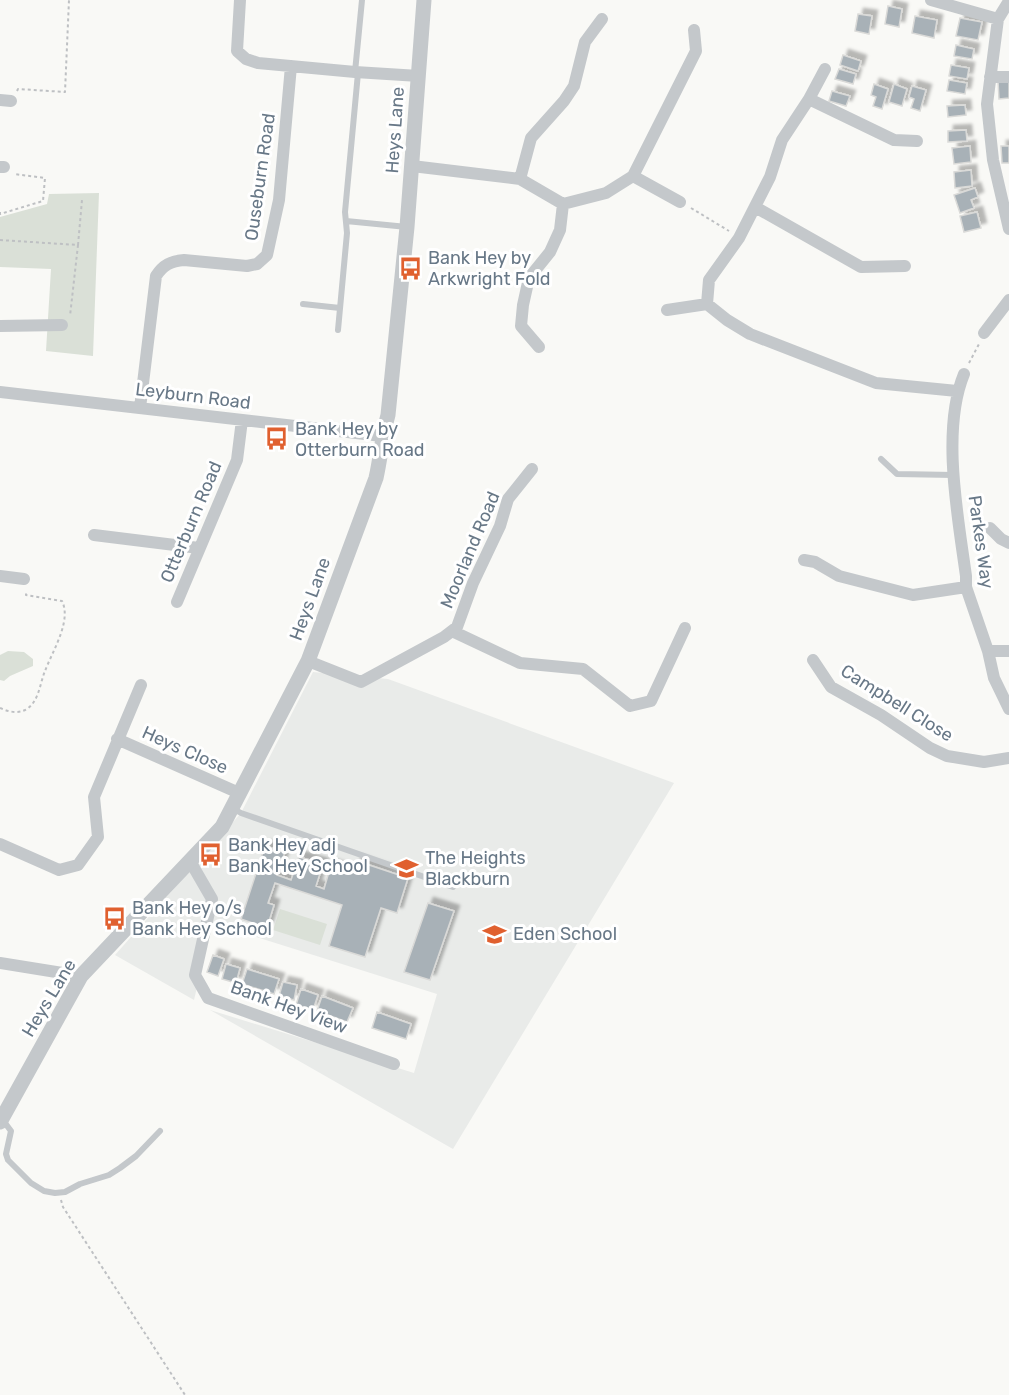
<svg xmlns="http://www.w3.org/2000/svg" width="1009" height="1395" font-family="Rubik,sans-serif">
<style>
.built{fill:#e9ebe9}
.green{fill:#dae0d7}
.building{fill:#a8b1b7;stroke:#dadad8;stroke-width:1.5;filter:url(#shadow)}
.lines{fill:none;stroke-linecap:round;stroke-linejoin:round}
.path{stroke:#bec0c3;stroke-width:2;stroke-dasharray:3 3;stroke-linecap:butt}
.service{stroke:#c4c8cb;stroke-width:6}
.minor{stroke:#c4c8cb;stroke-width:12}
.tertiary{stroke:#c4c8cb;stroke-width:15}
.labels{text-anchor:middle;stroke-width:6;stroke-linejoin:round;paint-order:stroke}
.street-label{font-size:18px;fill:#687887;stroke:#fff}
.poi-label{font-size:18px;fill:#687887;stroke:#fff;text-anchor:start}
</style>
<defs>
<filter id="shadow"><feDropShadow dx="5.5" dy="-5.5" stdDeviation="1.5" flood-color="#0004"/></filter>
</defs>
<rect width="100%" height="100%" fill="#f9f9f6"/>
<path class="built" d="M313,672L388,679L674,783L453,1149L210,1010L414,1073L437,994L212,923L194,1000L115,955L241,813Z"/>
<path class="green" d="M99,193L93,356L46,351L51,269L0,267V217L47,204L49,194Z
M8,651L24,652L33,659V666L10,676L4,681L0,680V655Z
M280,909L327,924L320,945L273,930Z"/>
<path class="building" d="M888,6L902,9L899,27L885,24Z
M858,14L872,16L869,34L855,31Z
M915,16L937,20L934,38L912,33Z
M960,18L982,22L978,40L956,36Z
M956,45L974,49L972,59L954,56Z
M843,55L861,61L858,71L840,65Z
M951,65L969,68L967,79L949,76Z
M839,69L856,74L853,84L835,79Z
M949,80L967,83L965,94L947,91Z
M998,81H1009V98L999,99Z
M874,84L888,89L882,109L873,106L876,97L871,95Z
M894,84L907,89L902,106L889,102Z
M912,86L926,90L920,111L911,108L914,99L909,97Z
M832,91L850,96L846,106L829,101Z
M965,105L966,115L948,117L947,106Z
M966,130L967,141L948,142V131Z
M970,146L971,162L954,164L952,148Z
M1001,146H1009V163H1002Z
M971,170L972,186L955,188L954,172Z
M975,188L978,197L971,200L974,208L960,213L954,195Z
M977,212L981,228L964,232L960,216Z
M265,846L285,852L277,875L291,880L299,857L323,864L316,886L324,889L331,865L353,872L357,861L408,878L397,913L381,908L365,957L329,946L342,905L275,883L268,903L274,905L267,928L241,919Z
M428,903L454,911L430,980L404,972Z
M213,955L224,959L218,976L207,972Z
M226,964L240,968L236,983L222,979Z
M247,969L279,979L274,994L242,984Z
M283,982L297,985L294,1000L279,996Z
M301,989L318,995L313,1010L296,1005Z
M322,996L353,1008L347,1022L317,1011Z
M377,1012L411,1024L406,1039L372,1028Z"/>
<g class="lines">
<path class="path" d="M17,91L18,89L65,92L69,0
M691,208L729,231
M0,212V214L43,201L45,178L14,174
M0,240L78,245L70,316
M78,245L82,200
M969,363L979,344
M0,708C9,712 18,714 27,709C39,701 40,683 45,671C52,652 72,621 62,601L26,595V591
M61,1200L63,1207L185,1395"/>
<path class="service" d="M355,72L362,0
M346,221L407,227
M303,304L340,308
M338,330L347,233L345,212L358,73
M881,459L897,474L954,475
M232,808L241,813L453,887
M2,1119L11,1131L6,1154L8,1160L31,1183L44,1191L55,1193L65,1192L80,1184L109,1175L120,1168L136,1156L160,1131"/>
<path class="minor" d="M240,0L237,51L246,59L258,63L355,72L419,76
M931,0L998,19
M1009,1L998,19L987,104L993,160L1009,229
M825,69L809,99L782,140L770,177L739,238L709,280L707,304L727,320L750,334L876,383L957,391
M990,77H1009
M809,99L894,140L917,141
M0,100L11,101
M412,166L520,179L563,204L606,193L633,176L696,51L694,30
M0,167H4
M633,176L680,202
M520,179L531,138L564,101L574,86L585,42L602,19
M755,207L861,267L905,266
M667,310L707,304
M0,326L62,325
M984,333L1009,300
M539,347L521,326L523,305L529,278L550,252L560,230L563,204
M964,374C941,430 958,517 966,576V587L988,651L994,678L1009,709
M0,392L382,436
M140,408L156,276C163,265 171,261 184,260L247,266L257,264L267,255L279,200L291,66
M990,528L1001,539L1009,543
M94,535L199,548
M804,560L815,562L839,576L913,595L966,587
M0,576L24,579
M177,602L237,460L242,420
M452,631L520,663L583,669L630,706L651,701L685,628
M988,651H1009
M813,660L831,687L881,715L930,748L947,756L984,762L1009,758
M308,661L361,682L444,637L457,627L473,583L500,526L508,499L532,469
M117,739L239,793
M0,844L59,870L78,865L98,837L94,797L141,685
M190,861L212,899L195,975L208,998L394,1064
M0,963L81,976"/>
<path class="tertiary" d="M0,1122L81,976L222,827L308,661L376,478C381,456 382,436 388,415L407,227L424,0"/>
</g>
<defs>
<symbol id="bus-bare" viewBox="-9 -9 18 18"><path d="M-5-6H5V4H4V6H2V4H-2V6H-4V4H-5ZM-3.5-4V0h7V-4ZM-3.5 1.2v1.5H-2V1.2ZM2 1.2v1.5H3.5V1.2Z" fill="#e0602f" stroke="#fff" stroke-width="2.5" paint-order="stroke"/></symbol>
<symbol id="school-bare" viewBox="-9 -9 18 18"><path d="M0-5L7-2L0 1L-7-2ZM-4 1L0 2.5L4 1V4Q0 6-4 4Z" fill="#e0602f" stroke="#fff" stroke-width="2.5" paint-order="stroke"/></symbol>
</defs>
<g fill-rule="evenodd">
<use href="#bus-bare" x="394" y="252" width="33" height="33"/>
<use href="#bus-bare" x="260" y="422" width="33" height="33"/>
<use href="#bus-bare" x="194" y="838" width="33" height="33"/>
<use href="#school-bare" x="390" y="852" width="33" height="33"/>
<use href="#bus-bare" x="98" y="902" width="33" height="33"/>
<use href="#school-bare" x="478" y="918" width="33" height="33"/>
</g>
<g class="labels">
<g class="street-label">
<text transform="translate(395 130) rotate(-86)" y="6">Heys Lane</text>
<text transform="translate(260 177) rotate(-82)" y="6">Ouseburn Road</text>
<text transform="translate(193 396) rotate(7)" y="6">Leyburn Road</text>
<text transform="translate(191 522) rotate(-67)" y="6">Otterburn Road</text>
<text transform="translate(981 542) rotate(82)" y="6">Parkes Way</text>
<text transform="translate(470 550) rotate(-67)" y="6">Moorland Road</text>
<text transform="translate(310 599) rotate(-70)" y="6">Heys Lane</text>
<text transform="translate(897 703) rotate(32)" y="6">Campbell Close</text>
<text transform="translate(185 750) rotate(24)" y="6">Heys Close</text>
<text transform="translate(49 998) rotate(-59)" y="6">Heys Lane</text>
<text transform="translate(289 1007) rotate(20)" y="6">Bank Hey View</text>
</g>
<g class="poi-label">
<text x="428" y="264">Bank Hey by<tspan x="428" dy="21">Arkwright Fold</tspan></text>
<text x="295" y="435">Bank Hey by<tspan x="295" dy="21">Otterburn Road</tspan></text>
<text x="228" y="851">Bank Hey adj<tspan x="228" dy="21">Bank Hey School</tspan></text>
<text x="425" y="864">The Heights<tspan x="425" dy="21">Blackburn</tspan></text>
<text x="132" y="914">Bank Hey o/s<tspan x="132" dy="21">Bank Hey School</tspan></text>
<text x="513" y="940">Eden School</text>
</g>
</g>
</svg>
